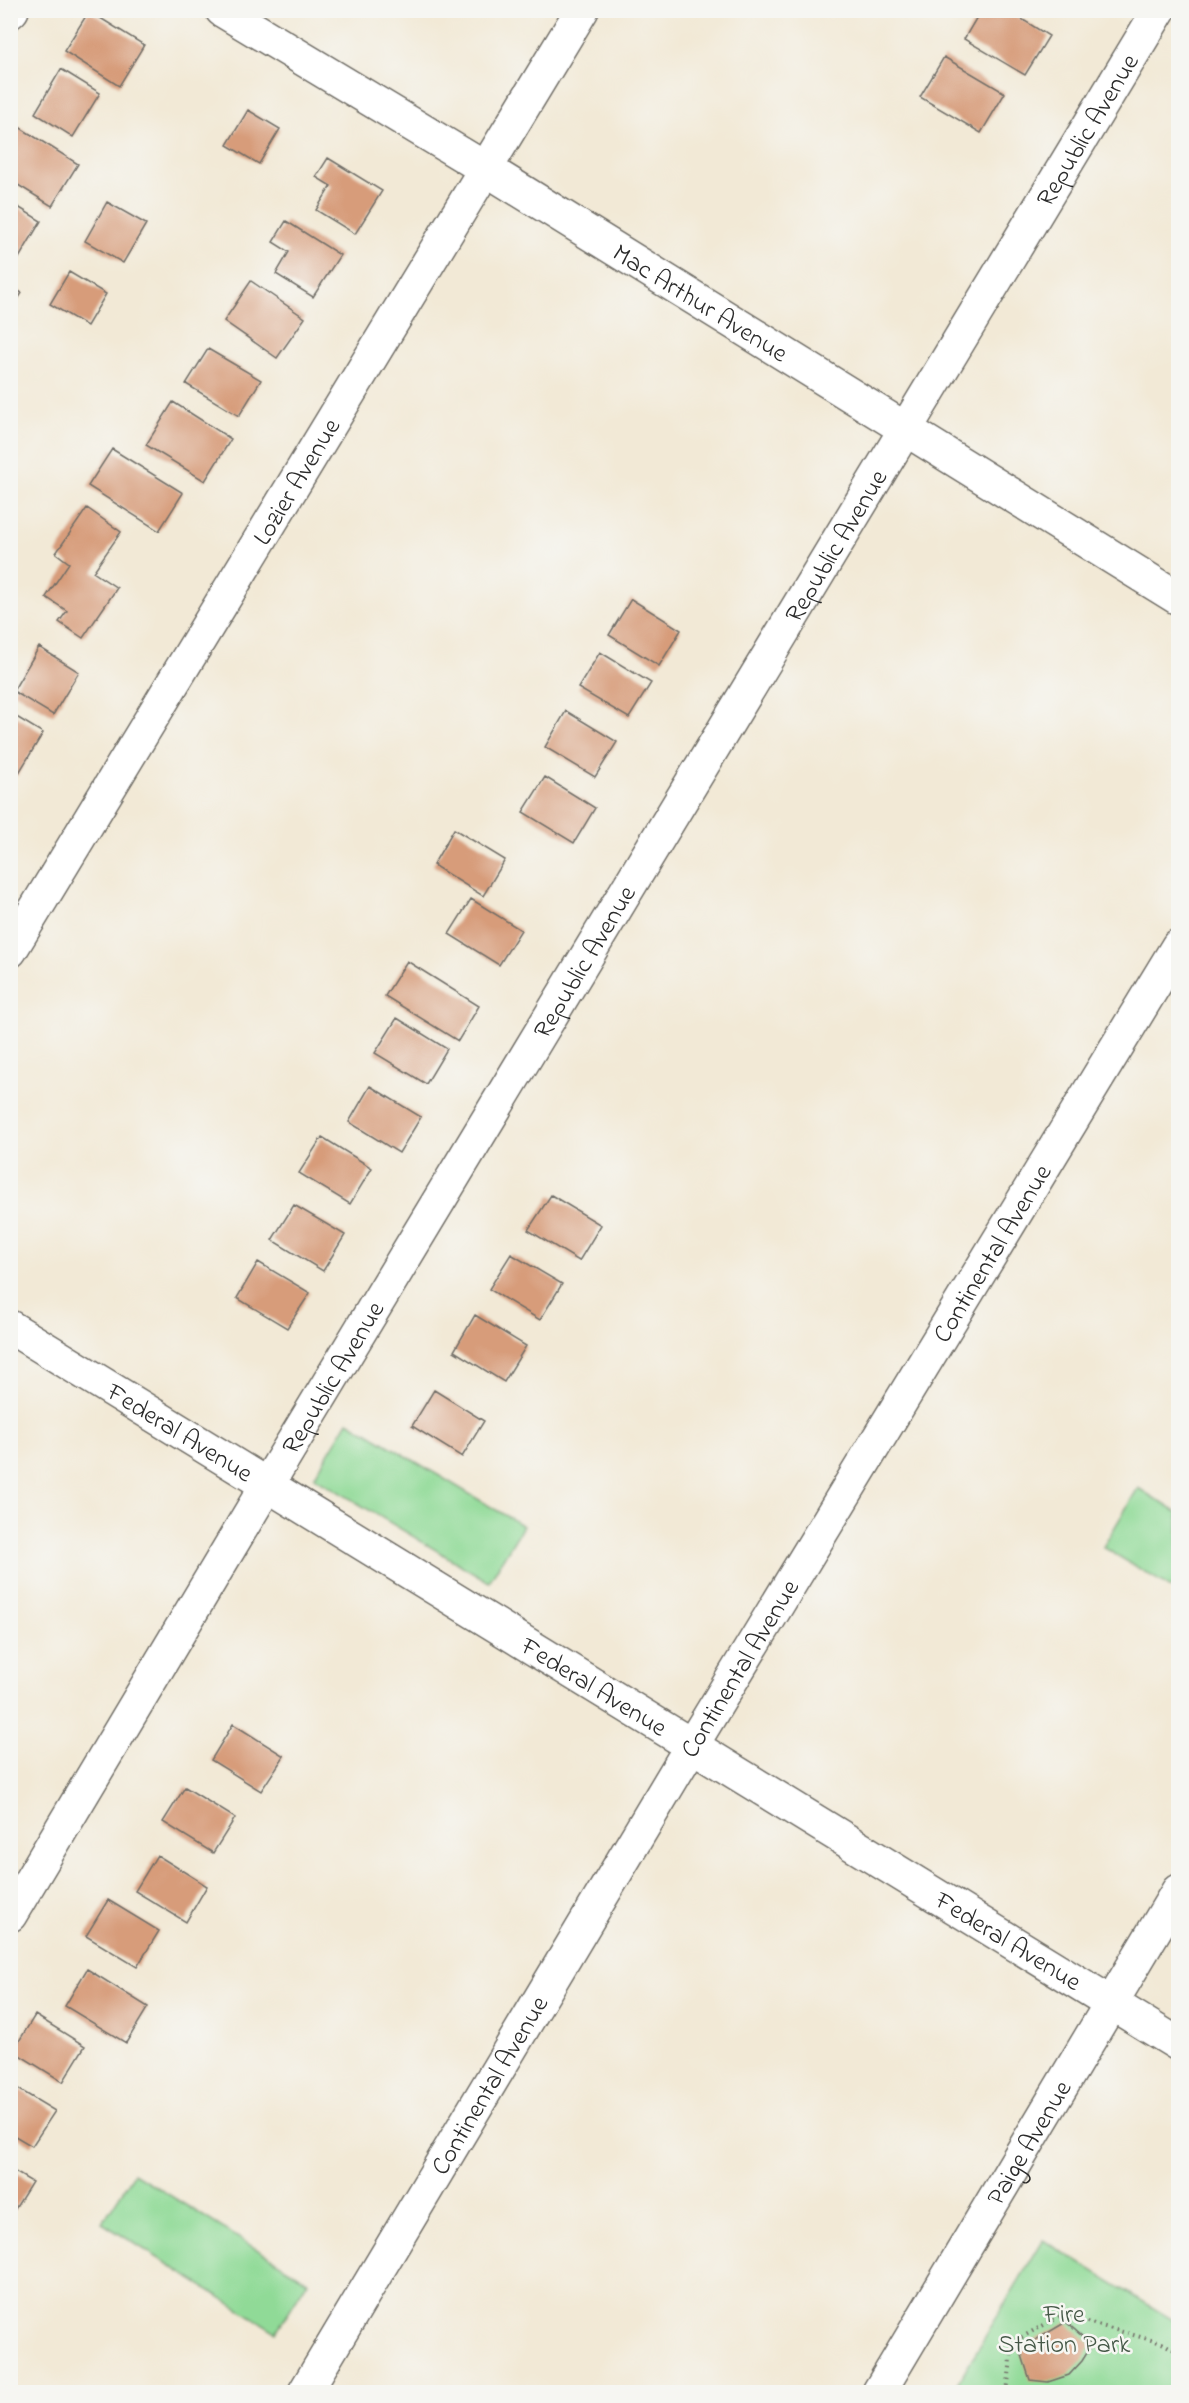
<svg xmlns="http://www.w3.org/2000/svg" width="1189" height="2403" font-family="'Indie Flower',sans-serif">
<style>
.green{fill:#90da97;stroke:#5e8261;stroke-width:1.5}
.building{fill:#d79c7a}
.lines{fill:none;stroke-linecap:round;stroke-linejoin:round}
.street-casing{stroke:#716e67;stroke-width:36}
.path{stroke:#716e67;stroke-width:4;stroke-dasharray:1.5 4.5;stroke-linecap:butt}
.street{stroke:#fff;stroke-width:33}
.labels{text-anchor:middle;stroke-width:5;stroke-linejoin:round;paint-order:stroke}
.street-label{font-size:26px;fill:#2b2b2b;stroke:#f6f6f2}
.park-label{font-size:26px;fill:#445746;stroke:#f6f6f2}
</style>
<rect width="100%" height="100%" fill="#f6f6f2"/>
<filter id="ink" filterUnits="userSpaceOnUse"><feTurbulence type="fractalNoise" baseFrequency=".0167" numOctaves="2"/><feDisplacementMap in="SourceGraphic" scale="12" xChannelSelector="R" yChannelSelector="G"/><feConvolveMatrix kernelMatrix="1 2 1 2 8 2 1 2 1" color-interpolation-filters="sRGB"/></filter>
<filter id="wash" filterUnits="userSpaceOnUse"><feTurbulence type="fractalNoise" baseFrequency=".008" numOctaves="4" result="noise"/><feDisplacementMap in="SourceGraphic" scale="24" xChannelSelector="R" yChannelSelector="G"/><feGaussianBlur stdDeviation="1.35" result="paint"/><feColorMatrix in="noise" values="0 0 0 0 0 0 0 0 0 0 0 0 0 0 0 0 0 1.4 0 .05"/><feComposite in="paint" operator="in"/></filter>
<g filter="url(#wash)">
<rect width="100%" height="100%" fill="#f2e9d6"/>
<path class="green" d="M348,1421L523,1526L489,1582L314,1477Z
M1138,1488L1178,1513V1592L1103,1547Z
M134,2173L308,2281L276,2332L102,2223Z
M1043,2240L1178,2323V2392H952Z"/>
<g id="blocks">
<path class="building" d="M981,10H1007L1049,36L1025,75L964,39Z
M89,11L144,45L119,86L64,51Z
M944,57L1005,93L981,133L920,97Z
M61,69L100,93L73,137L35,113Z
M248,110L280,129L259,164L227,145Z
M19,127L78,164L52,206L10,180V141Z
M328,158L382,191L355,234L316,210L331,186L316,177Z
M10,202L41,221L16,263L10,260Z
M107,202L146,224L123,263L85,241Z
M286,221L340,255L313,297L276,274L289,252L273,242Z
M69,272L106,294L87,326L50,304Z
M251,281L305,318L277,358L224,321Z
M10,286L22,293L10,311Z
M208,349L261,380L239,416L186,384Z
M173,402L231,439L205,481L146,445Z
M112,449L183,493L159,531L88,486Z
M87,508L121,532L93,572L117,588L83,638L59,622L67,611L46,597L69,563L56,553Z
M631,599L681,630L659,666L609,635Z
M39,647L79,672L53,715L13,691Z
M600,652L651,683L629,718L578,688Z
M566,711L617,742L595,777L545,747Z
M10,713L43,733L17,776L10,772Z
M545,777L595,808L574,843L523,812Z
M454,829L505,860L483,896L433,865Z
M471,899L521,930L499,965L449,934Z
M407,961L479,1006L458,1041L385,996Z
M397,1018L447,1049L426,1084L375,1053Z
M370,1086L421,1117L399,1153L349,1122Z
M322,1137L372,1168L350,1204L299,1173Z
M551,1195L601,1225L579,1261L528,1230Z
M294,1205L345,1235L323,1271L272,1240Z
M511,1254L562,1284L540,1320L489,1289Z
M258,1262L310,1293L287,1328L237,1298Z
M475,1315L526,1346L504,1382L454,1351Z
M434,1390L484,1421L462,1457L412,1426Z
M233,1724L284,1756L261,1791L211,1760Z
M185,1787L235,1818L213,1853L163,1822Z
M157,1855L207,1886L186,1922L135,1891Z
M108,1900L159,1931L137,1967L86,1936Z
M87,1969L148,2007L126,2043L65,2006Z
M35,2015L85,2046L63,2082L13,2051Z
M10,2084L55,2111L32,2146L10,2133Z
M10,2169L32,2182L10,2217Z
M1066,2322L1092,2345L1082,2361L1069,2375L1048,2382L1030,2380L1020,2349Z"/>
</g>
</g>
<g filter="url(#ink)">
<use href="#blocks" fill-opacity="0" stroke="#716e67" stroke-width="1.5"/>
<g class="lines">
<defs>
<g id="street">
<path id="s1" d="M222,10L486,169L1178,598"/>
<path d="M10,12L12,10"/>
<path id="s2" d="M10,951L582,10"/>
<path id="s3" d="M10,1327L1178,2044"/>
<path id="s4" d="M10,1915L267,1485L1159,10"/>
<path id="s5" d="M305,2392L692,1745L1178,946"/>
<path id="s6" d="M879,2392L1178,1891"/>
</g>
</defs>
<use href="#street" class="street-casing"/>
<path class="path" d="M1007,2392L1013,2342L1062,2315L1162,2343L1178,2352"/>
<use href="#street" class="street"/>
</g>
</g>
<g class="labels">
<g class="street-label">
<text dy="9" stroke="none"><textPath href="#s4" startOffset="2085">Republic Avenue</textPath></text>
<text dy="9" stroke="none"><textPath href="#s1" startOffset="561">Mac Arthur Avenue</textPath></text>
<text dy="9" stroke="none"><textPath href="#s2" startOffset="550">Lozier Avenue</textPath></text>
<text dy="9" stroke="none"><textPath href="#s4" startOffset="1599">Republic Avenue</textPath></text>
<text dy="9" stroke="none"><textPath href="#s4" startOffset="1113">Republic Avenue</textPath></text>
<text dy="9" stroke="none"><textPath href="#s5" startOffset="1330">Continental Avenue</textPath></text>
<text dy="9" stroke="none"><textPath href="#s4" startOffset="627">Republic Avenue</textPath></text>
<text dy="9" stroke="none"><textPath href="#s3" startOffset="200">Federal Avenue</textPath></text>
<text dy="9" stroke="none"><textPath href="#s5" startOffset="844">Continental Avenue</textPath></text>
<text dy="9" stroke="none"><textPath href="#s3" startOffset="686">Federal Avenue</textPath></text>
<text dy="9" stroke="none"><textPath href="#s3" startOffset="1172">Federal Avenue</textPath></text>
<text dy="9" stroke="none"><textPath href="#s5" startOffset="358">Continental Avenue</textPath></text>
<text dy="9" stroke="none"><textPath href="#s6" startOffset="291">Paige Avenue</textPath></text>
</g>
<g class="park-label">
<text x="1064" y="2322">Fire<tspan x="1064" dy="30">Station Park</tspan></text>
</g>
</g>
<rect width="1189" height="2403" fill="none" stroke="#f6f6f2" stroke-width="36"/>
</svg>
